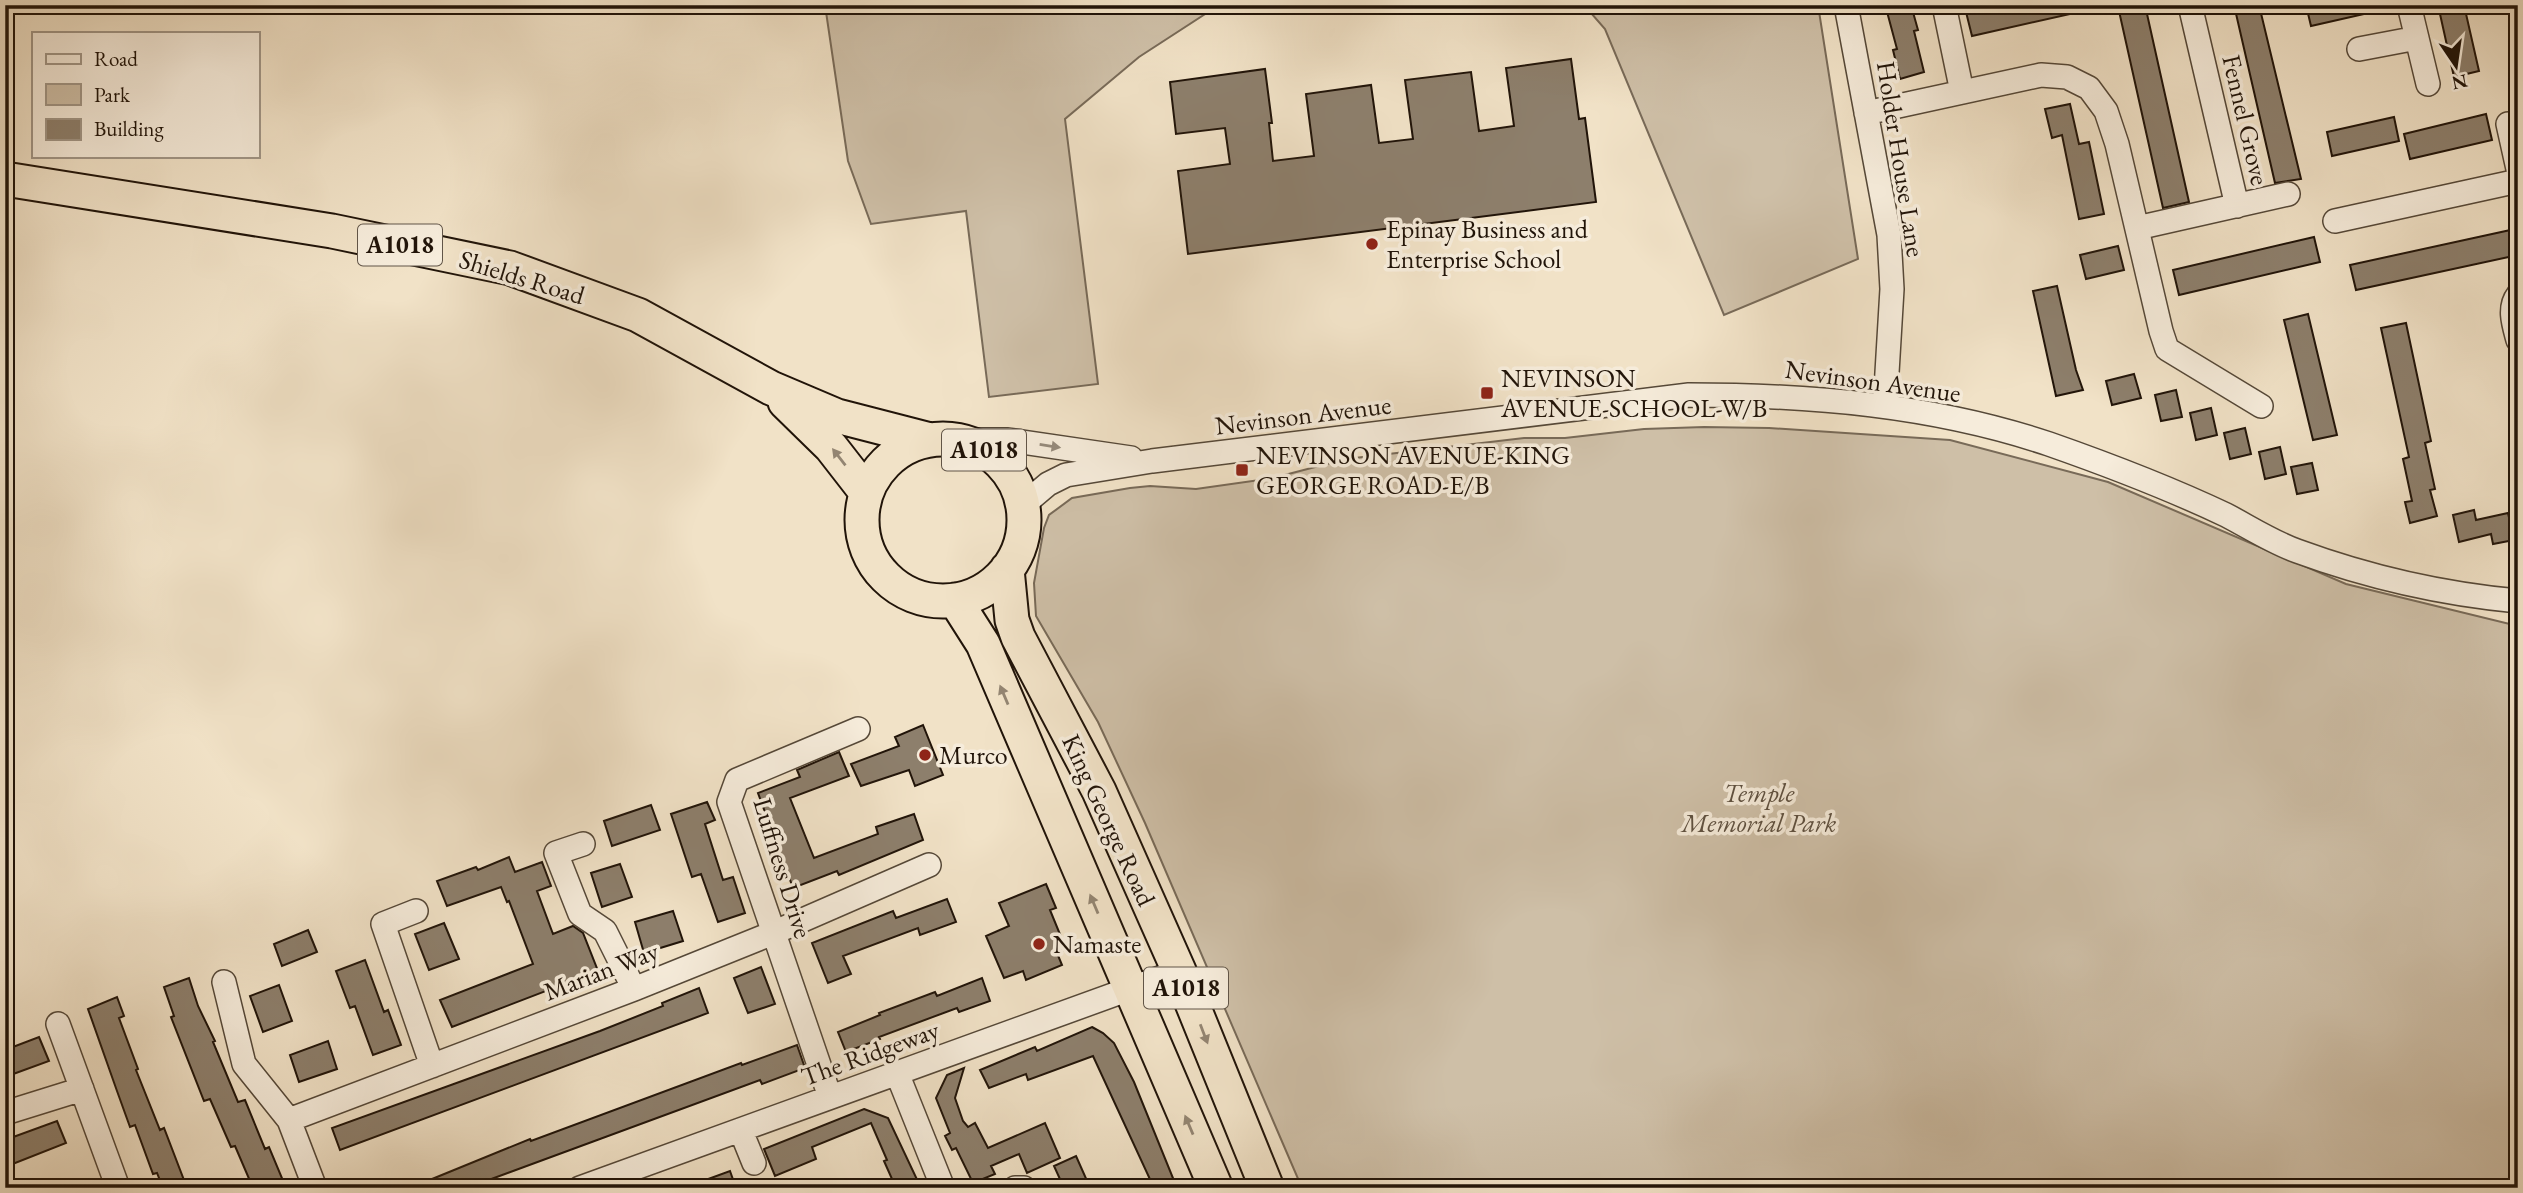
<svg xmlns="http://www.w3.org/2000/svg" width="2523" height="1193" font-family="'EB Garamond',serif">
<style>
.green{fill:#cebfa7;stroke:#786a58;stroke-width:2}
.building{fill:#8d7f6c;stroke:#211409;stroke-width:2}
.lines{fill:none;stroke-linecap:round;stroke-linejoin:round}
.minor-casing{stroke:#554838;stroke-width:26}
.highway-casing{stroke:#211409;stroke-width:37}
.minor{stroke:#f6ecdb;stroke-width:23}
.highway{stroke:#f1e2c7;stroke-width:33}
.oneway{fill:#968b7c}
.oneway2{fill:#938572}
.poi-dot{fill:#8f2418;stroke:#f6ecdb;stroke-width:2.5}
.labels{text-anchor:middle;stroke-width:7;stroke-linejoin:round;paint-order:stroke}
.shield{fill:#f6ecdb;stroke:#615548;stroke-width:2}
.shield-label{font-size:24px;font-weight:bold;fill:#211409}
.street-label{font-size:26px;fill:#211409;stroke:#f6ecdb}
.poi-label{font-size:26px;fill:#211409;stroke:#f6ecdb;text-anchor:start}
.park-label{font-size:26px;font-style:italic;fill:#5e5040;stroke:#f6ecdb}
</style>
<rect width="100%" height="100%" fill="#f1e2c7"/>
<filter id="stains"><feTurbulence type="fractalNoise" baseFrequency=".00286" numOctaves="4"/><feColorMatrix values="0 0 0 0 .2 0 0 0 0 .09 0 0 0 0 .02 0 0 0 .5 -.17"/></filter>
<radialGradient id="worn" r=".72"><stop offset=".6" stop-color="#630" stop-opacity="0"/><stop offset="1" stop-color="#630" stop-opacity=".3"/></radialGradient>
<path class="green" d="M825,5H1219L1139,57L1065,119L1098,384L989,397L966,211L871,224L848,161Z
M1584,5H1818L1858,259L1724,315L1605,29Z
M1704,427L1769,428L1950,440L2108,482L2346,584L2518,626V1188H1302L1145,823L1098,722L1036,616L1034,583L1044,528L1049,515L1072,498L1130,488L1150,486L1196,489L1273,478L1346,459L1524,438H1565L1644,429Z"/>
<path class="building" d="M1896,5H1911L1918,30L1914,31L1924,72L1900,79L1893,50L1897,49L1886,8Z
M1993,5H2078L2079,12L1972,36L1966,12Z
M2145,5L2189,202L2163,208L2119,11Z
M2234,5H2259L2301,179L2275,183Z
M2306,5H2373V12L2311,26Z
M2438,5H2464L2479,71L2454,77Z
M1571,59L1579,119L1585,118L1596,202L1188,254L1178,171L1230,164L1225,128L1176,134L1170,82L1265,69L1272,123H1269L1273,161L1314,156L1306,94L1371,85L1379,143L1413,139L1405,80L1471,72L1479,131L1514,126L1506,68Z
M2070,104L2079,144L2089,142L2104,214L2079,219L2062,135L2052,138L2045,109Z
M2486,114L2492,140L2410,159L2404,134Z
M2394,117L2399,141L2332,156L2327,132Z
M2515,229L2518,255L2356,290L2350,265Z
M2314,237L2320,262L2179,295L2173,270Z
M2118,246L2124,270L2086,279L2080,255Z
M2057,286L2076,370L2083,390L2056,396L2033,291Z
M2308,314L2337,435L2313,440L2284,320Z
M2406,323L2431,441L2425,443L2435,489L2430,490L2437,516L2410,523L2405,502L2412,501L2403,459L2409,457L2381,328Z
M2134,374L2141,398L2112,405L2106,381Z
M2176,390L2182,417L2161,421L2155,395Z
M2211,408L2217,435L2196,440L2190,413Z
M2245,428L2251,454L2230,459L2224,433Z
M2280,447L2286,474L2265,479L2259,452Z
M2312,463L2318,490L2297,494L2291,467Z
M2474,510L2476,520L2508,513L2514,540L2493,544L2491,534L2459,542L2453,515Z
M923,725L943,775L915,786L909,770L861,786L851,764L899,746L895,737Z
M839,752L849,776L790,798L814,858L878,834L876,827L914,814L923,840L839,875L837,871L793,888L758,793L800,777L797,770Z
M707,802L715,820L705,824L723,880L733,877L745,913L718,922L701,874L692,877L671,814Z
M651,805L660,830L612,846L604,821Z
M509,857L515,872L542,862L551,886L537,891L553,934L573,926L583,933L598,971L452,1027L440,1000L533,964L509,901L507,902L501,887L447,906L437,881L476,867L478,870Z
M620,864L632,897L602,907L591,873Z
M1046,884L1056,908L1050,910L1066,949L1057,953L1062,965L1026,980L1023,971L1004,978L986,936L1009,926L999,903Z
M947,899L956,922L920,935L918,928L843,956L851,974L828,983L812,943L893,911L896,918Z
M673,911L683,941L644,953L635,922Z
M444,923L459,959L429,970L415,934Z
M308,930L317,952L282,966L274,944Z
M365,960L384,1012L388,1010L401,1045L373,1055L355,1006L350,1008L336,971Z
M761,967L775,1004L748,1013L734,978Z
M189,978L198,1006L215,1041L213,1042L238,1102L245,1100L265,1149L269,1147L284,1183L273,1188H253L235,1146L231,1147L210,1099L204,1101L171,1017L174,1016L164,987Z
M982,978L990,1001L959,1012L957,1008L879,1037L880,1039L846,1052L838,1032L880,1015L879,1013L935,992L937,996Z
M279,985L292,1021L263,1032L250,996Z
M699,988L708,1013L340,1150L332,1128L600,1031L663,1006L662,1003Z
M117,997L124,1016L119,1018L138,1069L136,1070L160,1130L164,1128L187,1188H163L157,1173L153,1174L135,1125L130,1127L117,1091L88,1009Z
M1092,1027L1103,1033L1114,1043L1134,1082L1177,1188H1154L1093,1056L1028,1080L1026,1074L989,1088L980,1070L1035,1047L1037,1051Z
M39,1037L49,1061L5,1077V1050Z
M328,1041L337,1069L299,1082L290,1055Z
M797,1045L805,1068L762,1084L760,1080L467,1188H410L530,1139L531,1141L741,1063L742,1065Z
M964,1068L955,1098L963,1121L968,1127L975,1123L988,1148L1045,1123L1060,1158L1027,1173L1019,1154L991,1166L995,1174L973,1183L956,1148L952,1150L945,1136L950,1133L936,1098L947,1075Z
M864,1109L888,1118L921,1188H896L884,1161L887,1160L871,1123L812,1147L816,1159L775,1176L764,1149Z
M57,1121L66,1143L5,1167V1140Z
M1076,1156L1088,1183L1077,1188H1064L1054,1166Z
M730,1171L736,1188H689V1186Z"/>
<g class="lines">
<defs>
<path id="minor" d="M1846,5L1889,235L1892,289L1885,406
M1944,5L1962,92
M2190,5L2237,206
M2409,5L2428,84
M2359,49L2417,38
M1866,113L2041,75L2067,77L2089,88L2106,111L2117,144L2161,331L2167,349L2261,406
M2508,124L2518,169
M2335,221L2518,181
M2137,228L2288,194
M2518,295C2508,308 2514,325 2518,340
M958,440H1008L1131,458
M1022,506L1048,484L1066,475L1152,461L1689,395C1811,395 1933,405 2049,444C2109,465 2169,488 2226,515C2249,527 2272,542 2297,551C2368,577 2442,594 2518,601
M583,844L556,853L580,914L605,931L634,989
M416,911L383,924L432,1066
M224,982L244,1064L289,1120L315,1188
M58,1024L118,1188
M897,1073L943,1188
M830,1097L729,802L737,780L858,729
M5,1113L82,1089
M289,1120L634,989L773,933L929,865
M741,1131L754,1163
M580,1188L1179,971
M1015,1188H1024"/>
<path id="highway" d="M5,179L332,231L510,268L638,315L771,388L837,416L930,440
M785,402L831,447L866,492
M862 520a81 81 0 1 1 162 0a81 81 0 1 1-162 0Z
M1007,569L1012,620L1018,637L1099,791L1179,971L1267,1188
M955,600L983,644L1216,1188"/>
</defs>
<use href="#minor" class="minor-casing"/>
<use href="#highway" class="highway-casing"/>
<use href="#minor" class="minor"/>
<use href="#highway" class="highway"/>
</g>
<defs><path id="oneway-solid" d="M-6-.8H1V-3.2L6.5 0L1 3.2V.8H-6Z" transform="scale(1.75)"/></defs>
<use class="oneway" href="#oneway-solid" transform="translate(1050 446) rotate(9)"/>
<g class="oneway2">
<use href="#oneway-solid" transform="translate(839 457) rotate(-128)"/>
<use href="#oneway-solid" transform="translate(1004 695) rotate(-113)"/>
<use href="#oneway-solid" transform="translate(1094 904) rotate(-113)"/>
<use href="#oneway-solid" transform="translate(1204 1034) rotate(69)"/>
<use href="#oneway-solid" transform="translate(1189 1125) rotate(-113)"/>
</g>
<g class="poi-dot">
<circle cx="1372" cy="244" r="7"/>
<rect x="1480" y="386" width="14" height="14" rx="3.5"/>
<rect x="1235" y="463" width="14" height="14" rx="3.5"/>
<circle cx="925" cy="755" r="7"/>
<circle cx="1039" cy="944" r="7"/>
</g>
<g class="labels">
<g class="shield">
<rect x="358" y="224.5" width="84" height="41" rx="5"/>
<rect x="942" y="429.5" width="84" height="41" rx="5"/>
<rect x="1144" y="967.5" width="84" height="41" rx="5"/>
</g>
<g class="shield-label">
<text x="400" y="253">A1018</text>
<text x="984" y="458">A1018</text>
<text x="1186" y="996">A1018</text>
</g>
<g class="street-label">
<text transform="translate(2246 120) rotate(77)" y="9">Fennel Grove</text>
<text transform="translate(1901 159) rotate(81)" y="9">Holder House Lane</text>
<text transform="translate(522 277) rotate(17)" y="9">Shields Road</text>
<text transform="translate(1873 381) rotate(8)" y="9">Nevinson Avenue</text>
<text transform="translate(1303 415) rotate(-7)" y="9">Nevinson Avenue</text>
<text transform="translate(1109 820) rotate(65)" y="9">King George Road</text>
<text transform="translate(783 868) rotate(73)" y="9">Luffness Drive</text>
<text transform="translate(601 971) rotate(-21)" y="9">Marian Way</text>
<text transform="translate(870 1053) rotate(-20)" y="9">The Ridgeway</text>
</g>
<g class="poi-label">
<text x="1386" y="238">Epinay Business and<tspan x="1386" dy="30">Enterprise School</tspan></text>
<text x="1501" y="387">NEVINSON<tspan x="1501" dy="30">AVENUE-SCHOOL-W/B</tspan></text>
<text x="1256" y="464">NEVINSON AVENUE-KING<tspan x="1256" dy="30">GEORGE ROAD-E/B</tspan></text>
<text x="939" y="764">Murco</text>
<text x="1053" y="953">Namaste</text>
</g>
<g class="park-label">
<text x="1759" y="802">Temple<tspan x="1759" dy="30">Memorial Park</tspan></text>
</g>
</g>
<rect width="2523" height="1193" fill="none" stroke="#f1e2c7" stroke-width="28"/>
<rect x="7" y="7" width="2509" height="1179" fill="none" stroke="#211409" stroke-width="3.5"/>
<rect x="14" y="14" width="2495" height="1165" fill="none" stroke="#211409" stroke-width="2"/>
<rect x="32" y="32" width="228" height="126" fill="#f6ecdb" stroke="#a19687" stroke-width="2"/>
<rect x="46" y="54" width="35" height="10" fill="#f6ecdb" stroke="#a19687" stroke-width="2"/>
<text x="94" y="66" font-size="21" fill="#211409">Road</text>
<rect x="46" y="84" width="35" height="21" fill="#cebfa7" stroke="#a19687" stroke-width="2"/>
<text x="94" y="102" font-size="21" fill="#211409">Park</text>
<rect x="46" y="119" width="35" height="21" fill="#8d7f6c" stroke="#a19687" stroke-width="2"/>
<text x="94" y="136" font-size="21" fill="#211409">Building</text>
<g transform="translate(2456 66) rotate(167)" stroke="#f6ecdb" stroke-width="5" paint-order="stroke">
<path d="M0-5L12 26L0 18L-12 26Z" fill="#211409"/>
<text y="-10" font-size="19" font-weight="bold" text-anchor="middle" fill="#211409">N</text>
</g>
<rect width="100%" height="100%" filter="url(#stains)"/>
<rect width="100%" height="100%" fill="url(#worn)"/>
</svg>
